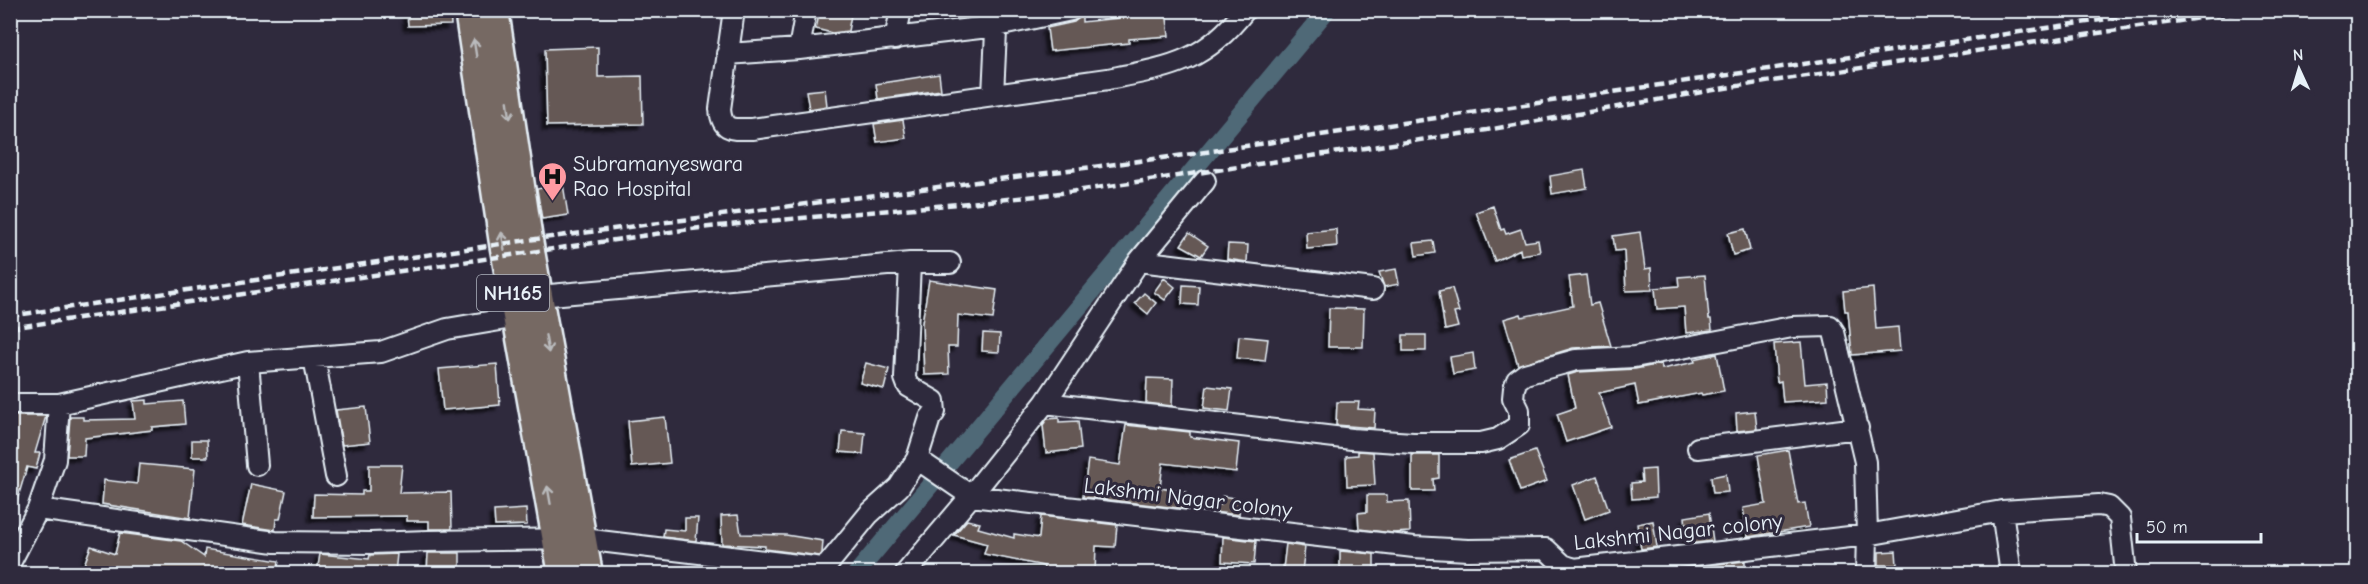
<svg xmlns="http://www.w3.org/2000/svg" width="2368" height="584" font-family="'Comic Neue',sans-serif">
<style>
.lines{fill:none;stroke-linecap:round;stroke-linejoin:round}
.canal{stroke:#4f6977;stroke-width:18}
.building{fill:#655854;stroke:#e8f1f8;stroke-width:1.5;filter:url(#shadow)}
.minor-casing{stroke:#e8f1f8;stroke-width:24}
.highway-casing{stroke:#e8f1f8;stroke-width:33}
.minor{stroke:#2f2a3d;stroke-width:20}
.highway{stroke:#766964;stroke-width:28}
.rail{stroke:#e8f1f8;stroke-width:4.5;stroke-dasharray:9 4.5;stroke-linecap:butt}
.oneway{stroke:#babbbd}
.labels{text-anchor:middle;stroke-width:6;stroke-linejoin:round;paint-order:stroke}
.shield{fill:#2f2a3d;stroke:#b0b5c0;stroke-width:1.5}
.shield-label{font-size:21px;font-weight:bold;fill:#e8f1f8}
.poi-label{font-size:22px;fill:#e8f1f8;stroke:#2f2a3d;text-anchor:start}
.street-label{font-size:22px;fill:#e8f1f8;stroke:#2f2a3d}
</style>
<defs>
<filter id="shadow"><feDropShadow dx="-4.5" dy="4.5" stdDeviation="1.5" flood-color="#0009"/></filter>
</defs>
<rect width="100%" height="100%" fill="#2f2a3d"/>
<filter id="ink" filterUnits="userSpaceOnUse"><feTurbulence type="fractalNoise" baseFrequency=".0167" numOctaves="2"/><feDisplacementMap in="SourceGraphic" scale="12" xChannelSelector="R" yChannelSelector="G"/><feConvolveMatrix kernelMatrix="1 2 1 2 8 2 1 2 1" color-interpolation-filters="sRGB"/></filter>
<g filter="url(#ink)">
<g class="lines">
<path class="canal" d="M856,574L1327,10"/>
</g>
<path class="building" d="M407,10H450L451,25L408,26Z
M820,10H852L848,31L832,33L816,29Z
M1138,10H1166L1169,36L1129,39V43L1050,51L1047,28L1074,22L1082,15V22L1118,18L1117,13Z
M598,47V77L642,76L643,124L547,126L545,49Z
M939,74L941,90L878,99L876,84Z
M825,89L827,106L809,109L806,91Z
M903,120L906,138L877,142L874,124Z
M1584,170L1587,188L1552,194L1550,176Z
M563,184L568,215L542,219L537,189Z
M1493,206L1501,230L1504,229L1506,234L1521,229L1525,242L1538,240L1540,252L1521,255L1520,249L1495,261L1476,212Z
M1336,229L1337,246L1307,249L1306,232Z
M1745,229L1750,250L1733,255L1728,233Z
M1640,232L1645,269L1651,268L1652,290L1626,291L1624,250L1615,251L1613,236Z
M1189,233L1208,246L1201,256L1181,245Z
M1433,241L1435,253L1416,256L1414,243Z
M1228,244L1248,245L1247,262L1227,259Z
M1396,269L1399,284L1384,287L1379,272Z
M1586,275L1590,305L1598,303L1611,346L1573,348L1518,365L1504,319L1521,314L1522,317L1573,306L1569,277Z
M1705,275L1709,319H1711L1712,330L1686,333L1684,307L1657,309L1655,288L1679,286L1678,277Z
M1164,278L1175,287L1165,300L1154,292Z
M929,280L997,290L993,319L958,315L957,347H948L949,374L924,375L922,323Z
M1183,285L1199,286L1198,305L1182,304Z
M1452,288L1459,312L1454,313L1458,327L1445,330L1439,291Z
M1873,288L1876,329L1898,327L1900,351L1852,355L1848,311H1845L1843,291Z
M1144,293L1156,303L1148,314L1135,303Z
M1329,308L1364,309L1363,347H1328Z
M983,333L1000,334L999,352L982,351Z
M1403,335H1426V351H1403Z
M1239,336L1268,339L1265,361L1237,358Z
M1801,342L1805,384L1827,382L1828,399L1783,402L1781,381L1777,382L1774,344Z
M1473,353L1475,370L1453,374L1450,357Z
M1717,354L1724,391L1702,395L1701,393L1639,405L1635,385L1599,393L1611,427L1566,442L1557,414L1575,408L1568,375L1578,372L1635,369L1661,364L1662,369L1695,362L1694,359Z
M866,363L889,369L884,389L860,383Z
M497,364L500,405L443,410L439,369Z
M1147,378L1173,379L1172,406L1146,403Z
M1207,386L1232,389L1229,411L1204,408Z
M147,400V404L183,401L185,424L152,427V430L85,438L84,456H67L70,417H83V420L135,419L133,401Z
M1337,402H1359L1358,409L1375,410L1374,428L1336,425Z
M366,407L370,442L342,445L336,410Z
M1755,411L1757,429L1737,431L1736,413Z
M10,416H46L35,453H40L36,469L27,467L14,511H10V455L13,444L10,443Z
M665,417L670,463L632,467L628,421Z
M1059,418V422L1078,421L1081,449L1046,453L1043,425L1047,419Z
M1126,425L1190,432V437L1239,443L1236,472L1163,463L1160,488L1186,492L1184,500L1221,505L1222,496L1240,499L1239,515L1083,497L1088,460L1120,465Z
M842,431L865,433L863,454L840,452Z
M192,440H207L208,457H192Z
M1788,450L1798,504L1805,503L1809,527L1748,537L1743,508L1766,504L1758,455Z
M1358,451L1373,452L1375,485L1347,486L1346,456L1358,455Z
M1535,451L1547,481L1520,491L1509,460Z
M1412,455H1439V478L1433,479L1434,491H1412Z
M139,464L195,469L190,518L102,504L104,480L137,484Z
M369,465H402L399,493L451,492L452,529H429V521H407V516L313,517L314,494L362,495V491H369Z
M1655,469L1656,497L1632,499L1631,483L1642,482L1641,470Z
M1726,474L1728,492L1713,493L1711,477Z
M1597,476L1609,510L1585,519L1573,485Z
M251,484L286,491L280,519H276L275,530L242,525Z
M1367,495H1387V502L1409,501L1410,532L1393,533L1359,529L1358,513L1367,512Z
M526,509L527,525L495,526L494,511Z
M1709,513L1713,541L1688,544L1685,517Z
M738,515L741,534L786,535L823,541L822,553L820,556L765,549V546L722,544L721,516Z
M1041,516L1117,525L1115,547L1096,546L1095,573H1043L1044,566L984,554L987,544L954,535L967,520L980,523L978,528L1014,538V534L1039,538Z
M685,518H698L696,541L663,537L664,529L685,531Z
M1653,521L1657,547L1641,549L1637,524Z
M120,533L181,541L204,557L205,549L279,561L277,573H81L91,546L115,554Z
M1223,537L1256,541L1254,564L1222,562Z
M1286,544L1305,547L1302,571L1283,569Z
M1340,551L1374,554V573H1340Z
M1896,551L1897,565H1879V552Z
M428,553H460V573H427Z
M320,554L369,559L370,555L397,554L395,573H317Z
M1745,561V573H1692L1691,567Z"/>
<g class="lines">
<defs>
<path id="minor" d="M734,10L720,109C722,132 733,129 752,129L1108,79C1170,67 1204,63 1245,10
M895,39L901,10
M799,49L806,10
M727,54L799,49L997,26L1071,10
M993,95L997,10
M1139,261L1373,289
M539,296L910,263H950
M314,357L336,476
M248,362L257,465
M1045,403L1352,439L1413,443H1481L1498,439L1519,425V410L1513,398L1514,388L1517,380L1525,374L1576,360L1634,357L1792,327L1830,326L1834,332L1865,462L1867,535L1866,574
M10,404H59L248,362L381,352L447,329L517,317
M1698,448L1858,428
M917,459L971,496L1414,547L1468,550L1546,549L1563,565L1574,569L1867,535L2002,511L2099,505L2109,507L2120,518L2126,574
M38,509L275,542L371,543L428,541L583,539L823,568
M2002,511L2011,574
M10,563L38,509L55,460L59,404
M820,574L869,514L899,487L917,459L930,418L935,412L934,401L908,386L905,378L910,263
M905,574L971,496L1045,403L1139,261L1205,181"/>
<path id="highway" d="M469,10L504,243L563,574
M494,10L528,240L588,574"/>
</defs>
<use href="#minor" class="minor-casing"/>
<use href="#highway" class="highway-casing"/>
<use href="#minor" class="minor"/>
<use href="#highway" class="highway"/>
<path class="rail" d="M10,316L528,240L1185,155L2169,10
M10,328L683,230C812,215 941,208 1069,192L1487,130L1725,88L2254,10"/>
</g>
<defs><path id="oneway-shaft" d="M-6 0H5M1.5-3L5.5 0L1.5 3" fill="none" stroke-width="1.6" stroke-linecap="round" stroke-linejoin="round" transform="scale(1.5)"/></defs>
<g class="oneway">
<use href="#oneway-shaft" transform="translate(475 48) rotate(-99)"/>
<use href="#oneway-shaft" transform="translate(509 110) rotate(82)"/>
<use href="#oneway-shaft" transform="translate(503 241) rotate(-99)"/>
<use href="#oneway-shaft" transform="translate(547 344) rotate(80)"/>
<use href="#oneway-shaft" transform="translate(549 495) rotate(-100)"/>
</g>
</g>
<defs>
<symbol id="hospital-pin" viewBox="-11 -11 22 30"><path d="M0 17L-7.5 6A9.5 9.5 0 1 1 7.5 6Z" fill="#ff9aa2" stroke="#2f2a3d"/><path d="M-5-5h3v3.5h4V-5h3V5h-3V1.5h-4V5h-3Z" fill="#111"/></symbol>
</defs>
<g fill-rule="evenodd">
<use href="#hospital-pin" x="536" y="160" width="33" height="45"/>
</g>
<g class="labels">
<rect class="shield" x="477" y="275" width="72" height="36" rx="4.5"/>
<g class="shield-label">
<text x="513" y="300">NH165</text>
</g>
<g class="poi-label">
<text x="573" y="171">Subramanyeswara<tspan x="573" dy="25">Rao Hospital</tspan></text>
</g>
<g class="street-label">
<text transform="translate(1188 497) rotate(7)" y="8">Lakshmi Nagar colony</text>
<text transform="translate(1678 531) rotate(-6)" y="8">Lakshmi Nagar colony</text>
</g>
</g>
<rect width="2368" height="584" fill="none" stroke="#2f2a3d" stroke-width="36"/>
<rect x="18" y="18" width="2332" height="548" fill="none" stroke="#e8f1f8" stroke-width="2" filter="url(#ink)"/>
<g transform="translate(2299 69) rotate(356)" stroke="#2f2a3d" stroke-width="4.5" paint-order="stroke">
<path d="M0-4.5L10 22L0 15L-10 22Z" fill="#e8f1f8"/>
<text y="-9" font-size="16" font-weight="bold" text-anchor="middle" fill="#e8f1f8">N</text>
</g>
<path d="M2137 533v9h124v-9" fill="none" stroke="#e8f1f8" stroke-width="3"/>
<text x="2146" y="533" font-size="18" fill="#e8f1f8" stroke="#2f2a3d" stroke-width="4.5" paint-order="stroke">50 m</text>
</svg>
